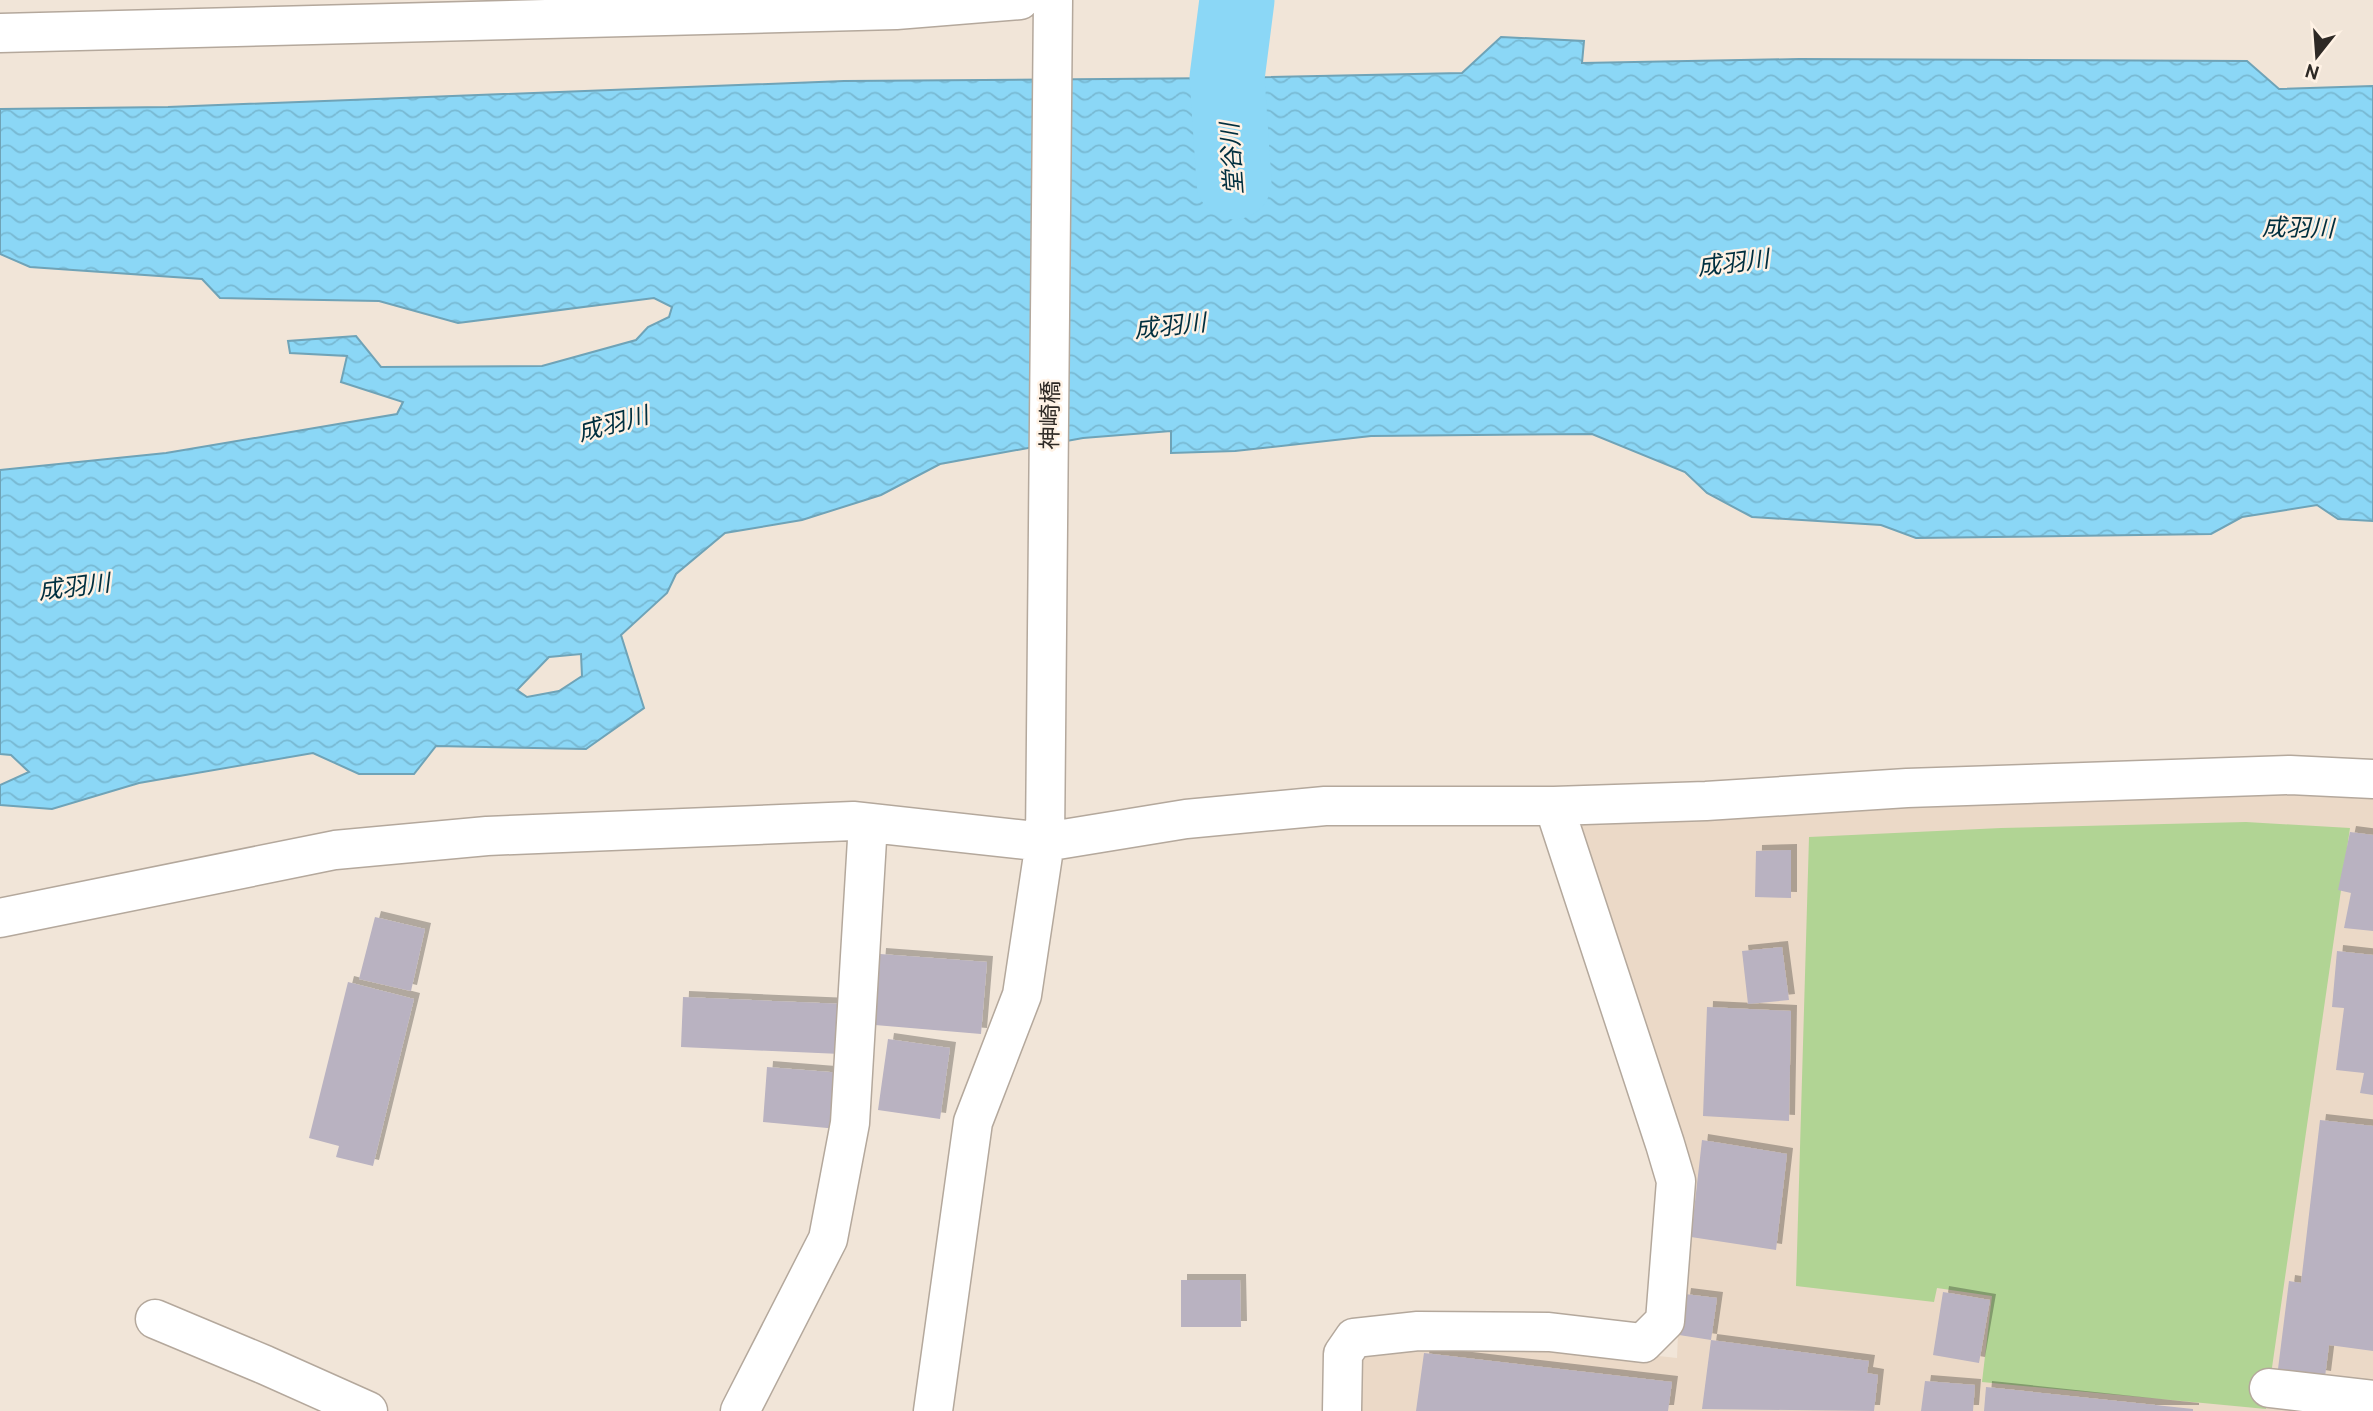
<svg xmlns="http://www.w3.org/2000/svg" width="2373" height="1411" font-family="Cabin,'Noto Sans JP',sans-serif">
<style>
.built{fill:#ebd9c7}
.pitch{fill:#b1d494}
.water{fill:url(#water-waves);stroke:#6fa3b7;stroke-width:2;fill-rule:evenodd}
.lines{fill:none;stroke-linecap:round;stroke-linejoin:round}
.river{stroke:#8bd7f6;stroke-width:75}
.building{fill:#b9b2c1;filter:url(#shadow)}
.minor-casing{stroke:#b4a89c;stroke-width:41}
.minor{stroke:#fff;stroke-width:38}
.labels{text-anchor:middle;stroke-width:5;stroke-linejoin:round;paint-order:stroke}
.street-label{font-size:23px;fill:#2e2925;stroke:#fff2e5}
.water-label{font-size:24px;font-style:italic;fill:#002f3f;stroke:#fff2e5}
</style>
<defs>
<pattern id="water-waves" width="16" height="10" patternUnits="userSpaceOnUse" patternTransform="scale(1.75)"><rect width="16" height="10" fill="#8bd7f6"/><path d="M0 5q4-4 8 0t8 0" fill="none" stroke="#78b9d3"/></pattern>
<filter id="shadow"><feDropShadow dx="6" dy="-6" stdDeviation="0" flood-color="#0004"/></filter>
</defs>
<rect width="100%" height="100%" fill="#f1e5d8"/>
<path class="built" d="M2166,791L2373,798V1411H1351L1352,1372L1368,1347L1557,1345L1677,1358L1684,1186L1576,815Z"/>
<path class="pitch" d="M2246,822L2350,828L2266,1409L1982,1382L1992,1296L1937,1288L1934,1302L1796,1286L1809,837L2001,828Z"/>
<path class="water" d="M1501,37L1584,41L1582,63L1799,59L2247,61L2279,89L2373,86V521L2338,519L2317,505L2242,517L2211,534L1916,538L1881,525L1752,517L1707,493L1685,472L1592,434L1371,436L1235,451L1171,453V431L1083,438L940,464L881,495L802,520L725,533L676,574L667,593L621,635L644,708L586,749L436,746L414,774H359L313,753L139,783L52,809L0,805V785L29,772L11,755L0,754V470L166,453L397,414L403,402L341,382L347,356L290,353L288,341L356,336L381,367L542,366L636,340L648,327L669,317L672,307L654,298L458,323L379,301L220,298L202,279L30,267L0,254V109L168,107L844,81L1227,78L1462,73ZM581,654L582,676L559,691L527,697L517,690L549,657Z"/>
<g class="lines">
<path class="river" d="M1234,182L1227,78L1237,0"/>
</g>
<path class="building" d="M2350,832L2373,835V931L2344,928L2351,893L2338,890Z
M1791,850V898L1755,897L1756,851Z
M375,917L425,929L411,991L359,979Z
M1782,947L1789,1000L1748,1004L1742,951Z
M2337,951L2373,955V1095L2360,1093L2364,1073L2336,1070L2344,1008L2332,1007Z
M880,954L987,962L981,1034L875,1025Z
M348,982L414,999L373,1166L336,1157L339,1146L309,1138Z
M683,997L844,1004L841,1054L681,1047Z
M1707,1007L1791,1011L1789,1121L1703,1116Z
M888,1039L950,1048L940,1119L878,1110Z
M767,1067L842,1073L838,1129L763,1122Z
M2320,1120L2373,1126V1351L2329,1345L2325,1377L2278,1369L2289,1281L2301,1283Z
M1702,1140L1787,1154L1776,1250L1691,1237Z
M1181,1280H1240L1241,1327H1181Z
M1943,1292L1990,1300L1979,1363L1933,1355Z
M1685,1294L1717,1298L1711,1340L1679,1335Z
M1711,1340L1869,1361L1867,1373L1878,1375L1874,1411L1702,1409Z
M1424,1353L1672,1382L1668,1411H1416Z
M1925,1381L1975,1385L1973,1411H1921Z
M1986,1387L2193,1409V1411H1984Z"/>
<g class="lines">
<defs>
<path id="minor" d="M0,33L896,10L1020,0
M0,918L335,850L487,836L853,821L1045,842L1186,819L1325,806H1554L1706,801L1907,788L2290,775L2373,779
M155,1319L265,1365L368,1411
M2269,1388L2373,1400
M740,1411L828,1239L850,1123L868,823
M933,1411L973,1122L1022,995L1045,842L1053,0
M1342,1411L1343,1354L1354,1338L1418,1331L1549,1332L1643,1343L1665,1321L1676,1181L1665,1144L1554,806"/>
</defs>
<use href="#minor" class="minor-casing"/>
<use href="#minor" class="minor"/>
</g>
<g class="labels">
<g class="street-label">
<text transform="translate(1050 415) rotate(-89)" y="8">神崎橋</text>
</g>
<g class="water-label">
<text transform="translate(1232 159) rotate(-94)" y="8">堂谷川</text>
<text transform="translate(2298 228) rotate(1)" y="8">成羽川</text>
<text transform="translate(1733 263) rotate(-7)" y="8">成羽川</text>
<text transform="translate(1170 326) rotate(-6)" y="8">成羽川</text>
<text transform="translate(613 424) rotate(-15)" y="8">成羽川</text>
<text transform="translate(74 587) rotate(-7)" y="8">成羽川</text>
</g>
</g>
<g transform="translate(2317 56) rotate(197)" stroke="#fff2e5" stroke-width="5" paint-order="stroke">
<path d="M0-5L12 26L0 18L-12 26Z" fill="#2e2925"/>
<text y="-10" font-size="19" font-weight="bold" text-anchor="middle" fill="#2e2925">N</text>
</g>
</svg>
